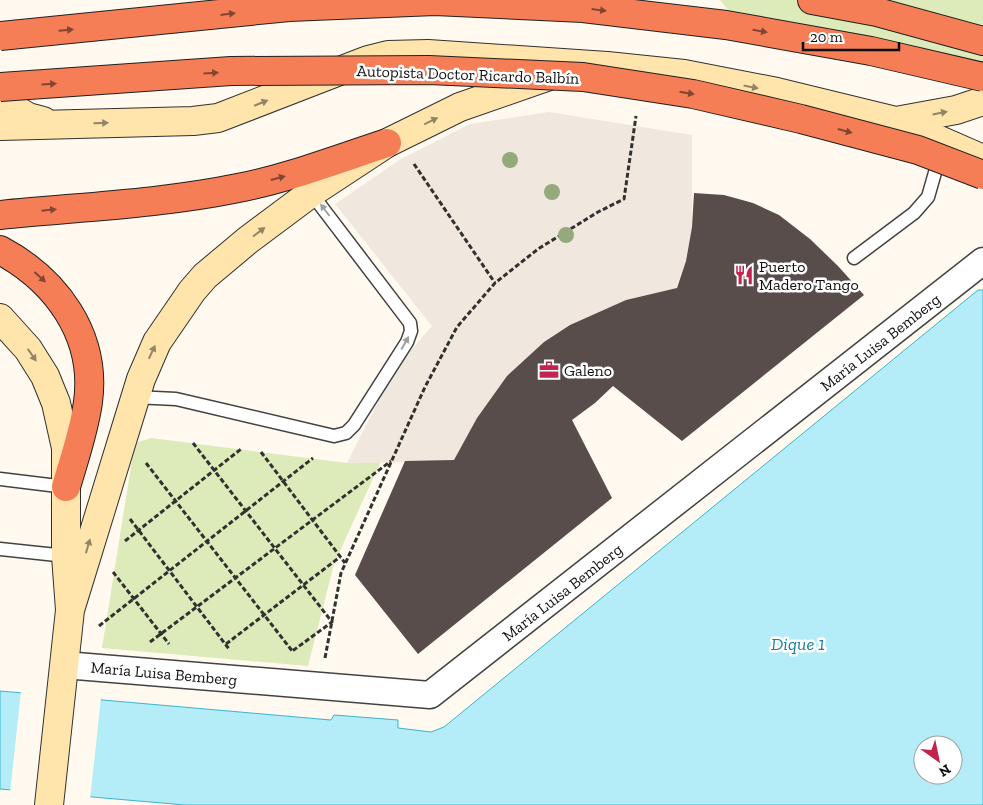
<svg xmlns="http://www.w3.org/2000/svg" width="983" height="805" font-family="'Zilla Slab',serif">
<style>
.green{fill:#ddeab9}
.plaza{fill:#f0e8df}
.water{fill:#b4ecf7;stroke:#3ab4cf;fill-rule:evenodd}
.pier{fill:#fff9f0}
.building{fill:#584d4b}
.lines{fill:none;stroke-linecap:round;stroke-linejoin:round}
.lane-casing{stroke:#424242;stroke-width:15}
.street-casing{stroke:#424242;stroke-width:29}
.secondary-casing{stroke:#313131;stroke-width:30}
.highway-casing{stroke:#202020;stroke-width:30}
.path{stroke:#313131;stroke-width:3;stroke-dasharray:5 2.5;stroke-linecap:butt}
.lane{stroke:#fff;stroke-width:12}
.street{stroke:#fff;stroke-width:26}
.secondary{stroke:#ffe4ab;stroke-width:28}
.highway{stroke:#f67e57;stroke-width:28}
.highway-bridge-casing{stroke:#202020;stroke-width:30;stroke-linecap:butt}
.highway-bridge{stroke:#f67e57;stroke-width:28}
.tree{fill:#94a97c}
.oneway{fill:#824633}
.oneway2{fill:#938465}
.oneway3{fill:#9f9f9f}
.labels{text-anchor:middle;stroke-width:5;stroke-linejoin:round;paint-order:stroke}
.street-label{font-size:16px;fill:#0f0f0f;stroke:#fff}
.poi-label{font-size:16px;fill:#0f0f0f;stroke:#fff;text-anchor:start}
.water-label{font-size:18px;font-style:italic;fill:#157e9c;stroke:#fff}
</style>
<rect width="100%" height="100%" fill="#fff9f0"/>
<path class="green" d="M720,0H983V79L739,23Z
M151,438L347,463L381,461L334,564L308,666L102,648L133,454L138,442Z"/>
<path class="plaza" d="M549,112L692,135V227L686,261L668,310L656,293L626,300L570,325L544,342L507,376L477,418L463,445L472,459L439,462L347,463L394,370L432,326L335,204L401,159L470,124Z"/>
<path class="water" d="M978,290H983V805H185L0,789V691L331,720L334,715L398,720V728L431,732L444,727ZM923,745H953V775H923Z"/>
<path class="pier" d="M21,691L101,698L90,800L10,793Z"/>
<path class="building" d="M694,193L724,195L753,203L779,215L810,239L838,266L864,295L682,441L613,386L595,403L572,420L612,498L418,654L355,575L405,461L454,460L477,418L507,376L544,342L570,325L626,300L677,288L686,261L692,227Z"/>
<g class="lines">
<defs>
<path id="lane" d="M854,258L914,213L928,197L940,155
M134,397L176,399L334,436L346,433L354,425L407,342L411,331L410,323L311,193
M0,479L66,487
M0,549L66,556"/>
<path id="street" d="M64,665L430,695L983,261"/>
<path id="secondary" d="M0,100L28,117L43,121
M896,121L956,110L983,101
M0,126L193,121L218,118L368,60L388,55L428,54L607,66L684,74L777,92L896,121L983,159
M0,318L28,349L45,376L56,403L66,448V556L70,610L49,805
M70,610L141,379L157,342L192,291L205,276L248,240L311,193L387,143L460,107L552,75"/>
<path id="highway" d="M812,0L877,12L983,41
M0,215C79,207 160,204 238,188C289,178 338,159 387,143
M0,250C56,280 97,335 88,402C84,431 74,459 66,487"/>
</defs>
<use href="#lane" class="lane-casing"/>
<use href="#street" class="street-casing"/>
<use href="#secondary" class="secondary-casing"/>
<use href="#highway" class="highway-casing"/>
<path class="path" d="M414,164L495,283
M193,443L332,622L291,652
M261,452L345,563
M146,463L293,652
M130,519L229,649
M125,541L241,449
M113,572L169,644
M99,626L313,458
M150,642L391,461
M226,644L340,557
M325,658L341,573L425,387L457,327L495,283L538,249L598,212L624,199L636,116"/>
<use href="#lane" class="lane"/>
<use href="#street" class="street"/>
<use href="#secondary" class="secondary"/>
<use href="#highway" class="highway"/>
<defs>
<path id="highway-bridge" d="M0,36L289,7L435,1L583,8L726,25L871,51L983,77
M0,87L231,71L429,70L583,77L693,94L801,119L918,150L983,175"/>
</defs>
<use href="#highway-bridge" class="highway-bridge-casing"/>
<use href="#highway-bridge" class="highway-bridge"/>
</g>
<g class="tree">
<circle cx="510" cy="160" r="8"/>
<circle cx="552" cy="192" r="8"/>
<circle cx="566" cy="235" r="8"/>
</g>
<defs><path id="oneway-solid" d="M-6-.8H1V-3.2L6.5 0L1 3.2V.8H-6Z" transform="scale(1.25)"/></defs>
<g class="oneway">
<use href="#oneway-solid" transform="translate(599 10) rotate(7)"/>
<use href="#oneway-solid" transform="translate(228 14) rotate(-7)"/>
<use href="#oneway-solid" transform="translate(66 30) rotate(-5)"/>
<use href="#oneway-solid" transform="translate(760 31) rotate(10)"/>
<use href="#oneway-solid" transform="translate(211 73) rotate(-4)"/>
<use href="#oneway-solid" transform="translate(49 84) rotate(-4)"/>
<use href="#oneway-solid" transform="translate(687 93) rotate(9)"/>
<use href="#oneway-solid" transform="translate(845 131) rotate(15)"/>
<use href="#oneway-solid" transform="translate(278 178) rotate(-15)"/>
<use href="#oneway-solid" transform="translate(49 210) rotate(-6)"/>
<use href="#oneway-solid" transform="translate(40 277) rotate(42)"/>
</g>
<g class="oneway2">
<use href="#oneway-solid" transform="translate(751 87) rotate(11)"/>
<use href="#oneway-solid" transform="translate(261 103) rotate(-22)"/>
<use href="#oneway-solid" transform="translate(940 113) rotate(-11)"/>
<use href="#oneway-solid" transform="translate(431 121) rotate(-26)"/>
<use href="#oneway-solid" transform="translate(101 123) rotate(-1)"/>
<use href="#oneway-solid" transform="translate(259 232) rotate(-37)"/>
<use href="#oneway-solid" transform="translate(152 352) rotate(-65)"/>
<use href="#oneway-solid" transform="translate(32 355) rotate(55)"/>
<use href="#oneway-solid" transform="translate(88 546) rotate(-74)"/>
</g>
<g class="oneway3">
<use href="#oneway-solid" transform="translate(325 210) rotate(-127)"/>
<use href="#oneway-solid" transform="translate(405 343) rotate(-61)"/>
</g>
<defs>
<symbol id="restaurant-bare" viewBox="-9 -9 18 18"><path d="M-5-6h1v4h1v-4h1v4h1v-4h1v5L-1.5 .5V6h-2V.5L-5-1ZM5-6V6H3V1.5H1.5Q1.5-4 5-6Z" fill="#c2244d" stroke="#fff" stroke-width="2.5" paint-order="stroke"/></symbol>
<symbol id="office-bare" viewBox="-9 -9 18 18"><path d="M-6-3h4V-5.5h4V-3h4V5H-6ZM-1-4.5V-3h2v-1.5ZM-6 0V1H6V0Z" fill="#c2244d" stroke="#fff" stroke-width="2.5" paint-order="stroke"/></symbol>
</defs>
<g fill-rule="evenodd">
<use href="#restaurant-bare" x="730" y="261" width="28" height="28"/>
<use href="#office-bare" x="535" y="356" width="28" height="28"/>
</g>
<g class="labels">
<g class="street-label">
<text transform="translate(468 74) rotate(2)" y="6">Autopista Doctor Ricardo Balbín</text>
<text transform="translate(880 342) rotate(-38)" y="6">María Luisa Bemberg</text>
<text transform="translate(562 592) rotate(-38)" y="6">María Luisa Bemberg</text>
<text transform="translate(164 673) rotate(5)" y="6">María Luisa Bemberg</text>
</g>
<g class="poi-label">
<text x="759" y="272">Puerto<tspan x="759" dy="18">Madero Tango</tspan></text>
<text x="564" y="376">Galeno</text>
</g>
<g class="water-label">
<text x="798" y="650">Dique 1</text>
</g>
</g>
<g transform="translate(938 760) rotate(147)"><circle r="24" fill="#ffffff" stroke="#9f9f9f"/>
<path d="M0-4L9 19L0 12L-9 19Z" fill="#c2244d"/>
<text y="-8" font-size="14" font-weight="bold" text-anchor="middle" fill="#0f0f0f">N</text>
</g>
<path d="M803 42v8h96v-8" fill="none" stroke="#0f0f0f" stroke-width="2.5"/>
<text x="810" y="42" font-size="15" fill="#0f0f0f" stroke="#ffffff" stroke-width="4" paint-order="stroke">20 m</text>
</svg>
